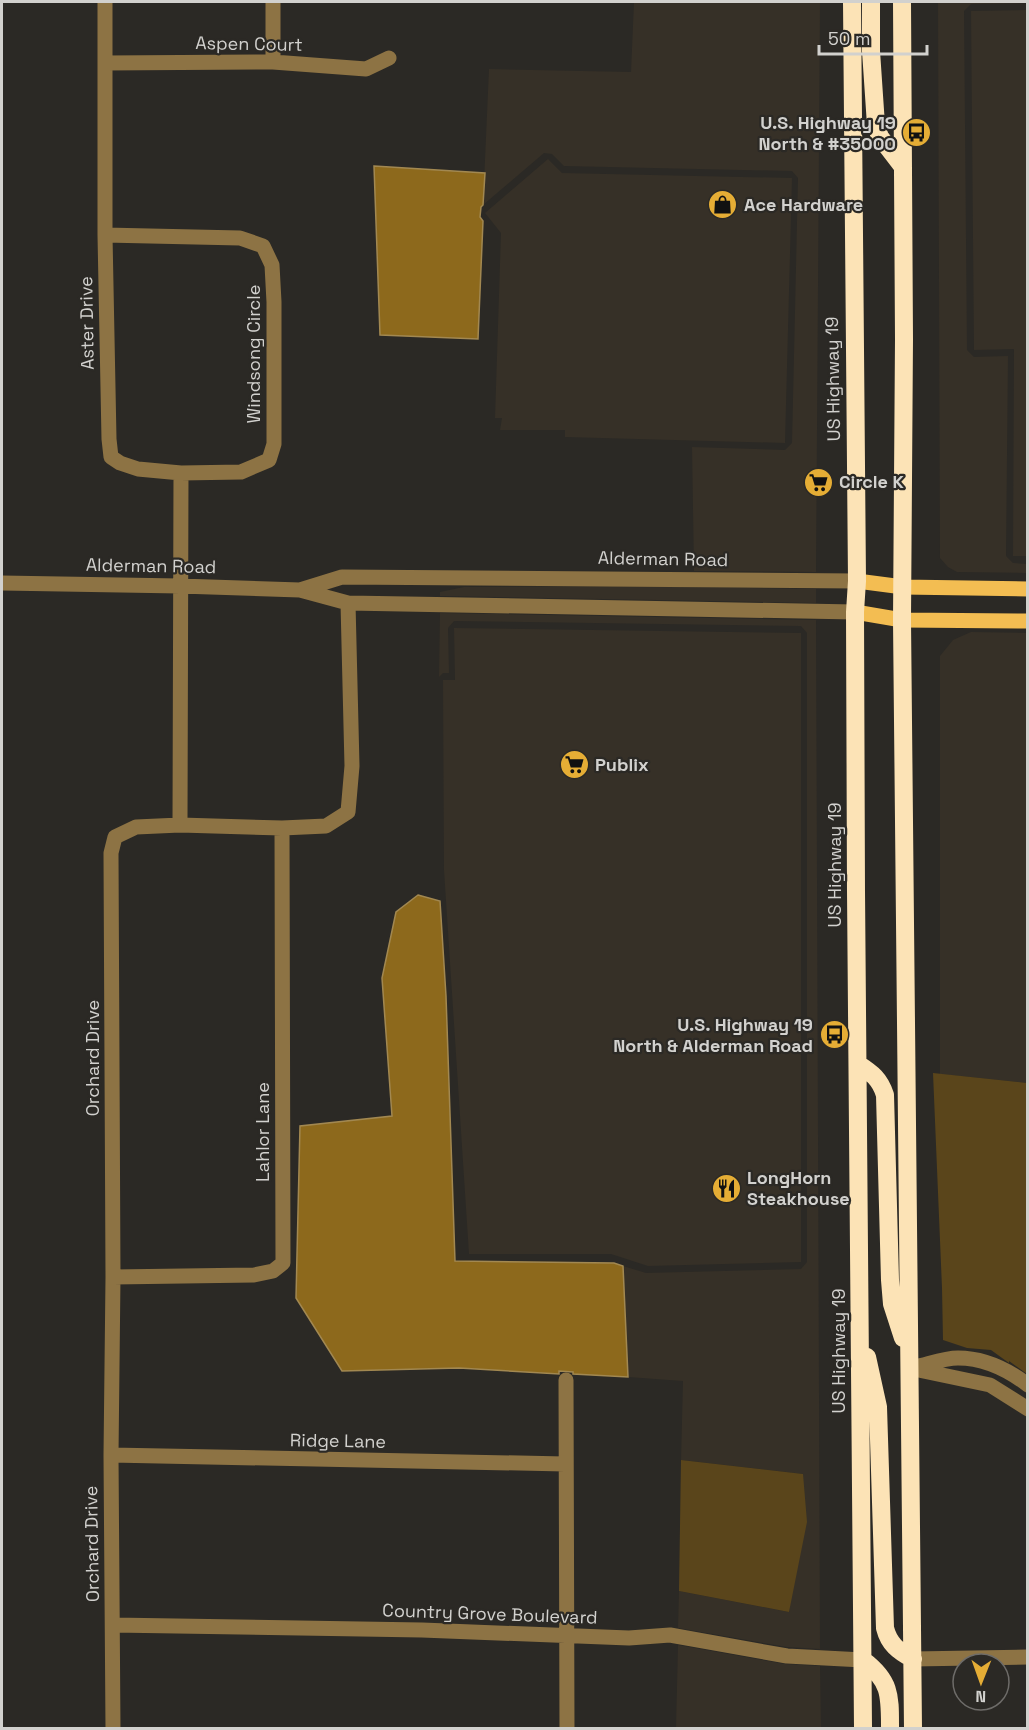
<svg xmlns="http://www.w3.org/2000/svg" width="1029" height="1730" font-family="'Space Grotesk',sans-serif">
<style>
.built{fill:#363027}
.green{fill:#5a451b}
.water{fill:#8d691c;stroke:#a28851;stroke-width:1.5}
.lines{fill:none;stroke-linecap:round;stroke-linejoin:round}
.minor{stroke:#8d7344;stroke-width:15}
.major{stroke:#f3bd52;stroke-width:15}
.highway{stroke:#fce3b6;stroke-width:18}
.labels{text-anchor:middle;stroke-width:4.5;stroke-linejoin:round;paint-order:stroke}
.street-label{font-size:18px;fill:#d2d1ce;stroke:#2b2925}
.poi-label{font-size:18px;font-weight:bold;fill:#d2d1ce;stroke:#2b2925;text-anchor:start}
</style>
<rect width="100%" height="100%" fill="#2b2925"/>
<path class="built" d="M634,2H820L816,572L694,571L692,447L785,450L792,443L798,178L792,171L564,166L552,154L544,153L483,205L489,69L631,72Z
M938,2H1027V3L971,4L964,11L967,350L974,357L1008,356L1006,556L1013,563L1027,564V573L957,572L948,567L940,558Z
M1027,10L1028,556H1013L1014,349L974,350L971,11Z
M548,159L562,173L792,178L785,443L565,437V430H500L502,418H495L501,233L485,213Z
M614,586L816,589V603L440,596V592L464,587Z
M440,613L816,620L820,1649L787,1647L678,1628L679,1591L789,1612L803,1474L681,1460L683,1381L628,1377L623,1266L646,1273L801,1269L807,1262V633L801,626L454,621L448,628L449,673H443L439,677Z
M454,628L801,633V1262L648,1266L611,1254H469L444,870L443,680H455Z
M971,632L1027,633V1083L940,1074V656L953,640Z
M678,1645L785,1664L820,1666L821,1728H676Z"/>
<path class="green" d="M933,1073L1027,1083V1374L1009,1361V1363L991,1350L967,1348L943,1340L942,1288Z
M681,1460L803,1474L807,1522L789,1612L679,1591Z"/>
<path class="water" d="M374,166L485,173L483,205L481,207L480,217L483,221L478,339L380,335Z
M418,895L440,901L446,996L455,1261L614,1263L623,1266L628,1377L573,1374V1372L559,1371V1374L459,1368L342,1371L296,1298L300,1126L392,1116L382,978L396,912Z"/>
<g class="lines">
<path class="minor" d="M105,2V235L109,439L111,457L120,463L138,469L181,473L241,472L269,460L274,444V302L272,265L263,246L240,238L105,235
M273,2V62
M105,63L273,62L366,69L389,58
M2,583L180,586L300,590L348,603L855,612
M300,590L342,577L857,581
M180,825L181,473
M113,1277L254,1275L273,1271L283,1263L282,828
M915,1367C929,1364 944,1358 958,1358C984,1358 1007,1369 1028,1385
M909,1368L990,1385L1028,1409
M566,1380L567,1728
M111,1455L565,1464
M113,1625L422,1630L629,1638L670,1635L787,1656L863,1660
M913,1659L1028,1657
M113,1728L111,1455L113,1277L111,853L115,837L136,827L180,825L282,828L326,826L348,812L352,766L348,603"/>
<path class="major" d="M857,581L903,587L1028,589
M855,612L902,620L1028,621"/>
<path class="highway" d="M852,2L857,581L855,612L856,891L863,1728
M871,2V51L876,125L880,137L903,167
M902,2L904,339L902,620L913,1728
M858,1064C872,1073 880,1079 885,1095L890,1280L892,1304L903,1338
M867,1357L878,1407L885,1628C889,1644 898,1651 913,1659
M863,1660C891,1681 890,1696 890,1728"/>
</g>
<defs>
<symbol id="bus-disc" viewBox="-11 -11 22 22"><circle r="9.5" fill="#e5ad35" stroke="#2b2925"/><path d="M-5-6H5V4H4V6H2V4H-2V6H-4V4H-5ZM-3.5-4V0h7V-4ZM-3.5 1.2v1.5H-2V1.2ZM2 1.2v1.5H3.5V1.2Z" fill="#111"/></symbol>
<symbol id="shop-disc" viewBox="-11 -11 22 22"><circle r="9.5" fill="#e5ad35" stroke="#2b2925"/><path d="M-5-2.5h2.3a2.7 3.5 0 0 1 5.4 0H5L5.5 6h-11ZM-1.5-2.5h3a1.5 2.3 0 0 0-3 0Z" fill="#111"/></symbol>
<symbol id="supermarket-disc" viewBox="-11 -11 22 22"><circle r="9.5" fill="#e5ad35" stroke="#2b2925"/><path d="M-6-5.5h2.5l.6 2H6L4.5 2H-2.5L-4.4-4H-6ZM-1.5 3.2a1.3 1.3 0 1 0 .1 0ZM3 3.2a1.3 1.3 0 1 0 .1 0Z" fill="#111"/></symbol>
<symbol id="restaurant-disc" viewBox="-11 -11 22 22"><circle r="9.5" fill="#e5ad35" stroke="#2b2925"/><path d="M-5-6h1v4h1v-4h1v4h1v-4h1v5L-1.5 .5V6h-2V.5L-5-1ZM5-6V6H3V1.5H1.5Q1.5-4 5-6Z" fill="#111"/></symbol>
</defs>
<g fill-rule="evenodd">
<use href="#bus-disc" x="900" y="116" width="33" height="33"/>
<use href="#shop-disc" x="706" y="188" width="33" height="33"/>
<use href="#supermarket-disc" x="802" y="466" width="33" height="33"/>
<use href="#supermarket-disc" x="558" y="748" width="33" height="33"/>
<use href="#bus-disc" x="818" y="1018" width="33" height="33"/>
<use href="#restaurant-disc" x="710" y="1172" width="33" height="33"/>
</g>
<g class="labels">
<g class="street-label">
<text transform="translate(249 44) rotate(1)" y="6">Aspen Court</text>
<text transform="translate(87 323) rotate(-91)" y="6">Aster Drive</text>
<text transform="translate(254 354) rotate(-90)" y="6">Windsong Circle</text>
<text transform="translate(833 379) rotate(-91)" y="6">US Highway 19</text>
<text transform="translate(663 559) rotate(1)" y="6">Alderman Road</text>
<text transform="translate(151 566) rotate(1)" y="6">Alderman Road</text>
<text transform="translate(835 865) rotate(-90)" y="6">US Highway 19</text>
<text transform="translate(93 1058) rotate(-90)" y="6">Orchard Drive</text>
<text transform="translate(263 1132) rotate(-90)" y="6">Lahlor Lane</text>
<text transform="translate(839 1351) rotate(-90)" y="6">US Highway 19</text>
<text transform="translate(338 1441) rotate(1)" y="6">Ridge Lane</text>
<text transform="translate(92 1544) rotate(-91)" y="6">Orchard Drive</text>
<text transform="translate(490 1614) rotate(2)" y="6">Country Grove Boulevard</text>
</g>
<g class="poi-label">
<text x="896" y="129" text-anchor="end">U.S. Highway 19<tspan x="896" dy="21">North &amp; #35000</tspan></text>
<text x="744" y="211">Ace Hardware</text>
<text x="839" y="488">Circle K</text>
<text x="595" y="771">Publix</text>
<text x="813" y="1031" text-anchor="end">U.S. Highway 19<tspan x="813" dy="21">North &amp; Alderman Road</tspan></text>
<text x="747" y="1184">LongHorn<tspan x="747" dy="21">Steakhouse</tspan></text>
</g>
</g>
<rect width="1029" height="1730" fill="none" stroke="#d2d1ce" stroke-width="6"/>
<g transform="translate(981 1682) rotate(181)"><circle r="28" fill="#2b2925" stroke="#6e6c69" stroke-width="1.5"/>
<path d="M0-4.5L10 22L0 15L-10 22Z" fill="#e5ad35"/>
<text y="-9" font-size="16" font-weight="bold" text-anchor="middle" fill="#d2d1ce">N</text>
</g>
<path d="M819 45v9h108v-9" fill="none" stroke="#d2d1ce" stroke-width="3"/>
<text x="828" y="45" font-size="18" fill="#d2d1ce" stroke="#2b2925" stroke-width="4.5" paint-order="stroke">50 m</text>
</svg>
